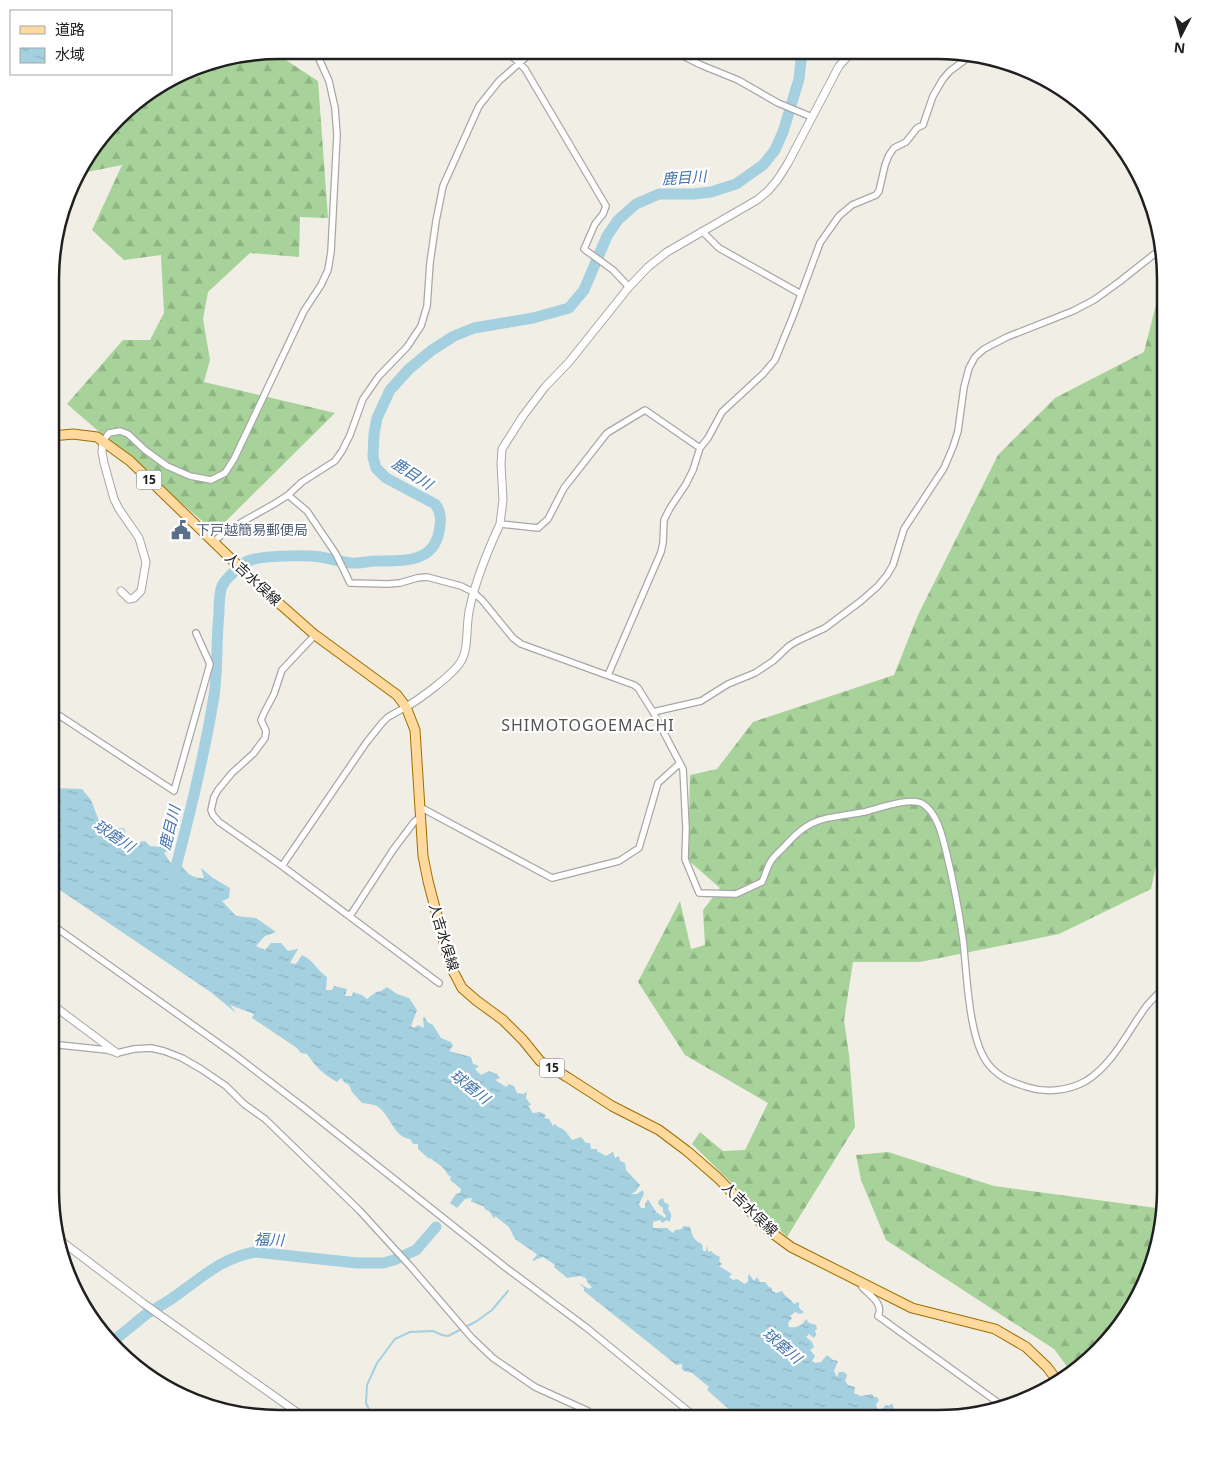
<svg xmlns="http://www.w3.org/2000/svg" width="1216" height="1469" font-family="'Noto Sans','Noto Sans JP',sans-serif">
<style>
.forest{fill:url(#forest-firs)}
.water{fill:url(#water-ripples)}
.lines{fill:none;stroke-linecap:round;stroke-linejoin:round}
.stream{stroke:#a4d0e0;stroke-width:2}
.river{stroke:#a4d0e0;stroke-width:11}
.minor-casing{stroke:#a7a7a7;stroke-width:8}
.tertiary-casing{stroke:#a7a7a7;stroke-width:9}
.primary-casing{stroke:#9c6e00;stroke-width:11}
.minor{stroke:#fff;stroke-width:5.5}
.tertiary{stroke:#fff;stroke-width:7}
.primary{stroke:#ffd99d;stroke-width:9}
.labels{text-anchor:middle;stroke-width:4.5;stroke-linejoin:round;paint-order:stroke}
.shield{fill:#fff;stroke:#636363;stroke-width:1}
.shield-label{font-size:12px;font-weight:bold;fill:#202020}
.service-label{font-size:14px;fill:#4e5e75;stroke:#fff;text-anchor:start}
.street-label{font-size:14px;fill:#202020;stroke:#fff}
.water-label{font-size:15px;font-style:italic;fill:#4474ad;stroke:#fff}
.quarter-label{font-size:16px;letter-spacing:1px;fill:#535353;stroke:#fff}
.rim{fill:none;stroke:#202020;stroke-width:2.5}
</style>
<defs>
<pattern id="forest-firs" width="22" height="20" patternUnits="userSpaceOnUse" patternTransform="scale(1.25)"><rect width="22" height="20" fill="#a7d299"/><path d="M5 1l3.5 6h-7zM16 11l3.5 6h-7z" fill="#8fb484"/></pattern>
<pattern id="water-ripples" width="26" height="14" patternUnits="userSpaceOnUse" patternTransform="scale(1.25)"><rect width="26" height="14" fill="#a4d0e0"/><path d="M2 4q2-2 4 0t4 0M15 11q2-2 4 0t4 0" fill="none" stroke="#8db2c0"/></pattern>
</defs>
<rect width="100%" height="100%" fill="#f1eee6"/>
<path class="forest" d="M272,51L318,81L328,218L300,217L299,257L250,253L208,292L203,319L210,360L204,382L335,413L215,532L67,404L123,340H150L164,313L161,255L124,260L92,230L122,165L77,174L80,164L128,107L205,62Z
M1165,269L1166,278V818L1151,889L1059,934L920,962H853L844,1020L849,1055L855,1127L787,1237L692,1144L700,1132L723,1151L745,1150L768,1103L685,1055L638,982L680,901L691,949L705,945L703,910L720,888L688,860L690,775L717,769L753,722L894,675L918,615L998,455L1055,398L1144,352Z
M888,1152L994,1186L1164,1209L1135,1305L1099,1352L1072,1373L1054,1349L886,1240L861,1180L856,1155Z"/>
<path class="water" d="M51,786L52,788L82,789L91,800L99,821L108,829L124,828L127,838L134,843L145,841L150,846L173,848L164,853L172,865L181,863C184,873 194,879 204,878L201,868L213,878L230,888L229,898L222,901L236,916L256,918L276,932L265,936L256,946L265,950L271,943H281L288,951L298,949L290,963L296,964L302,955C315,961 316,970 327,977L326,990H332L334,986L347,989L345,996H352L353,992L362,995L367,999L376,992L381,991L387,987L397,994L409,998L417,1010L411,1026L414,1028L418,1025L424,1028L423,1018L425,1017L427,1022L433,1025L441,1038L451,1042L453,1046L449,1051L471,1057L473,1064L479,1066L475,1069L481,1075L489,1071L497,1074L500,1078L495,1080L506,1087L509,1084L514,1086L517,1093L524,1094L527,1091L526,1098L531,1105L528,1106L533,1113L540,1112L546,1115L544,1118L549,1119L553,1126L555,1124L558,1127C566,1129 567,1134 572,1140L581,1137L586,1143H590L591,1149H597V1151L606,1156L613,1152L615,1158L619,1156L620,1161L625,1163L626,1170L640,1185L636,1191L631,1194H637L643,1190L644,1194L639,1204L641,1208H645V1204L648,1199C649,1201 655,1210 656,1212C658,1214 663,1216 665,1218L666,1216L663,1212V1208L658,1204L659,1200L663,1198L664,1202L669,1205L668,1209C672,1214 672,1217 669,1222L667,1220L662,1223L660,1220L653,1222V1228H667L673,1233L675,1230L682,1229L683,1226L690,1227C692,1235 693,1240 702,1244L703,1251H706L707,1245L708,1252L711,1251L714,1254L720,1257L719,1261L722,1264L719,1266L732,1274L729,1277L733,1280L737,1279L745,1284L748,1281V1277L749,1274L754,1281L757,1277L760,1282H765L769,1287L772,1288V1291L776,1293L782,1291C785,1297 790,1298 794,1304L799,1302V1308L804,1312L800,1314L795,1312L790,1316L792,1318L788,1323L789,1327C797,1328 802,1326 806,1319L809,1323L816,1325L817,1329L815,1330L816,1335L814,1338L809,1334L806,1337L812,1342L814,1347L810,1350L815,1356L812,1361L815,1363L821,1362L827,1355L833,1360L838,1361L834,1371L837,1377L839,1372H844L847,1375L845,1381L848,1385L855,1387L854,1393L861,1396L872,1394L874,1397H877L879,1400L876,1405L878,1411L881,1410L886,1405L889,1406L892,1403L896,1414L902,1419H740L707,1390L709,1387L692,1373L684,1371L682,1369V1364L676,1365L669,1359L584,1291V1288L579,1283L589,1289L592,1287L587,1282L586,1278L580,1276L567,1278L554,1267L555,1265L543,1257L534,1260L538,1255L515,1239L509,1227L495,1216L494,1219L490,1212L486,1210L483,1206C478,1205 476,1202 471,1202L472,1198L465,1199L457,1208L450,1203L456,1194L460,1193L461,1189L450,1180L451,1177C446,1174 447,1172 444,1169C441,1165 436,1163 432,1159L428,1158L418,1149V1144H413L410,1139C394,1138 390,1114 377,1106C373,1104 367,1104 362,1103L352,1092L349,1085L344,1082L341,1078L337,1082C324,1075 315,1066 307,1054L301,1053L297,1048L252,1018L254,1014L230,1005L236,1013L212,993L51,884Z"/>
<g class="lines">
<path class="stream" d="M534,1260L539,1254
M373,1418L366,1403L367,1385L377,1363L395,1339L410,1332L433,1331L442,1335L448,1336L477,1321L492,1310L508,1291"/>
<path class="river" d="M173,878C189,818 204,758 214,696C218,669 216,640 219,613C219,604 219,594 222,586C225,580 239,566 246,562C257,555 306,555 321,557C331,559 341,562 351,563C361,564 371,560 381,561C405,561 433,562 439,532C441,521 442,513 435,504L386,478L376,468L373,457L374,434L377,418L390,390L409,369L432,350L454,336L474,328L533,318L569,308L584,290L607,236L618,220L636,204L659,194H694L711,192L736,184L763,165L775,150L783,132L799,79L802,52
M114,1340C125,1332 136,1322 148,1313C156,1308 166,1303 174,1297C203,1277 219,1259 255,1252L357,1263H383L394,1260L416,1250L436,1227"/>
<defs>
<path id="minor" d="M680,51L685,57L701,65L738,80L778,103L812,117
M508,52L525,69L606,206L603,214L595,224L584,249L613,270L629,287
M702,231L719,248L801,294
M103,441L109,433L120,431L128,434L145,450L167,466L190,476L211,480L225,473L234,459L304,311L321,285L328,270L331,252L337,135L335,108L329,81L315,50
M288,495L302,482L335,461L342,451L350,435L363,399L379,376L407,347L421,326L427,306L430,263L436,221L443,186L479,106L499,81L533,51
M500,524L538,528L548,519L564,488L607,433L645,410L700,448
M213,542C236,522 264,512 288,495L307,511L336,554L350,583L388,584L400,583L417,578L427,577L461,586L473,592L482,600L513,638L521,644L634,685L638,688L653,712L683,769L686,828L685,859L699,893L736,894L762,882C765,876 767,867 771,861C774,856 779,852 784,847C799,830 811,820 834,817C844,815 854,814 864,812C877,809 911,796 923,804C937,813 942,835 946,851C953,880 959,910 963,940C967,972 968,1040 989,1065C1000,1078 1011,1082 1027,1087C1046,1093 1068,1091 1086,1081C1113,1064 1127,1033 1145,1008C1151,1000 1159,993 1166,986
M315,635L282,670L274,694L264,713L261,720L266,731L265,738L253,754L232,773L218,790L214,797L211,810L213,815L219,822L282,866L439,983
M608,675L661,552L663,543L664,520L670,508L686,484L693,470L700,448L708,438L722,412L763,374L775,360L793,316L820,243L839,216L852,205L876,195L879,191L885,165L889,155L894,148L906,142L917,128L923,125L933,96L943,79L950,71L973,54
M51,710L174,791L210,664L196,633
M653,712L701,701L728,684L755,673L773,661L789,646L797,641L825,628L861,601L878,586L887,575L893,565L904,529L944,468L953,447L958,431L964,387L969,368L975,357L984,349L1007,337L1073,311L1094,300L1119,282L1162,248
M420,807L552,878L619,861L639,848L658,783L679,764
M282,866L366,743L382,723L388,717L406,707
M350,916L393,850L414,822L421,816
M51,924L235,1055L307,1110L505,1267L587,1328L698,1419
M50,1044L107,1050L117,1053L134,1049L151,1048L164,1051L182,1058L201,1069L226,1086L244,1104L265,1119L360,1211L411,1267L472,1338L493,1358L535,1387L588,1411L594,1416L593,1419
M862,1282V1287C870,1296 884,1303 878,1316L1000,1404"/>
<path id="tertiary" d="M103,441L102,452L104,463L114,499L119,509L139,538L146,562L141,591L134,598L129,599L121,591
M406,707C420,699 451,676 460,663C470,648 465,625 470,607C476,579 488,550 500,524L503,500L501,464L502,449L523,416L545,387L569,362L629,287L648,267L667,252L757,200L768,191L778,179L788,163L839,66L848,56L858,52
M50,1003L117,1053
M56,1237L143,1303L305,1418"/>
<path id="primary" d="M52,436L73,434L97,437L130,461L255,582L315,635L397,695L406,707L415,730L423,856L428,881L450,965L462,988L477,1001L503,1020L523,1040L540,1061L567,1077L612,1106L659,1130L687,1151L718,1178L768,1230L791,1247L912,1308L995,1329L1026,1347L1047,1367L1059,1383"/>
</defs>
<use href="#minor" class="minor-casing"/>
<use href="#tertiary" class="tertiary-casing"/>
<use href="#primary" class="primary-casing"/>
<use href="#minor" class="minor"/>
<use href="#tertiary" class="tertiary"/>
<use href="#primary" class="primary"/>
</g>
<defs>
<symbol id="civic-bare" viewBox="-9 -9 18 18"><path d="M-.6-6.5H3V-4.5H.6V-3L4-1V1h2V6H-6V1h2V-1L-.6-3ZM-1.2 2.5V6h2.4V2.5Z" fill="#5c6f8a" stroke="#fff" stroke-width="2.5" paint-order="stroke"/></symbol>
</defs>
<g fill-rule="evenodd">
<use href="#civic-bare" x="167" y="516" width="28" height="28"/>
</g>
<g class="labels">
<g class="shield">
<rect x="136.5" y="470.5" width="25" height="19" rx="4"/>
<rect x="539.5" y="1058.5" width="25" height="19" rx="4"/>
</g>
<g class="shield-label">
<text x="149" y="484">15</text>
<text x="552" y="1072">15</text>
</g>
<g class="service-label">
<text x="196" y="535">下戸越簡易郵便局</text>
</g>
<g class="street-label">
<text transform="translate(253 579) rotate(43)" y="5">人吉水俣線</text>
<text transform="translate(444 937) rotate(73)" y="5">人吉水俣線</text>
<text transform="translate(750 1209) rotate(44)" y="5">人吉水俣線</text>
</g>
<g class="water-label">
<text transform="translate(684 178) rotate(-4)" y="5">鹿目川</text>
<text transform="translate(412 474) rotate(33)" y="5">鹿目川</text>
<text transform="translate(170 828) rotate(-76)" y="5">鹿目川</text>
<text transform="translate(114 836) rotate(34)" y="5">球磨川</text>
<text transform="translate(470 1087) rotate(38)" y="5">球磨川</text>
<text transform="translate(269 1240) rotate(2)" y="5">福川</text>
<text transform="translate(782 1346) rotate(40)" y="5">球磨川</text>
</g>
<g class="quarter-label">
<text x="588" y="731">SHIMOTOGOEMACHI</text>
</g>
</g>
<path d="M0 0H1216V1469H0ZM279 59H937A220 220 0 0 1 1157 279V1190A220 220 0 0 1 937 1410H279A220 220 0 0 1 59 1190V279A220 220 0 0 1 279 59Z" fill="#fff" fill-rule="evenodd"/>
<path class="rim" d="M279 59H937A220 220 0 0 1 1157 279V1190A220 220 0 0 1 937 1410H279A220 220 0 0 1 59 1190V279A220 220 0 0 1 279 59Z"/>
<rect x="10" y="10" width="162" height="65" fill="#ffffff" stroke="#a6a6a6"/>
<rect x="20" y="26" width="25" height="8" fill="#ffd99d" stroke="#a6a6a6"/>
<text x="55" y="35" font-size="15" fill="#202020">道路</text>
<rect x="20" y="48" width="25" height="15" fill="url(#water-ripples)" stroke="#a6a6a6"/>
<text x="55" y="60" font-size="15" fill="#202020">水域</text>
<g transform="translate(1181 35) rotate(186)" stroke="#ffffff" stroke-width="4" paint-order="stroke">
<path d="M0-4L9 19L0 12L-9 19Z" fill="#202020"/>
<text y="-8" font-size="14" font-weight="bold" text-anchor="middle" fill="#202020">N</text>
</g>
</svg>
